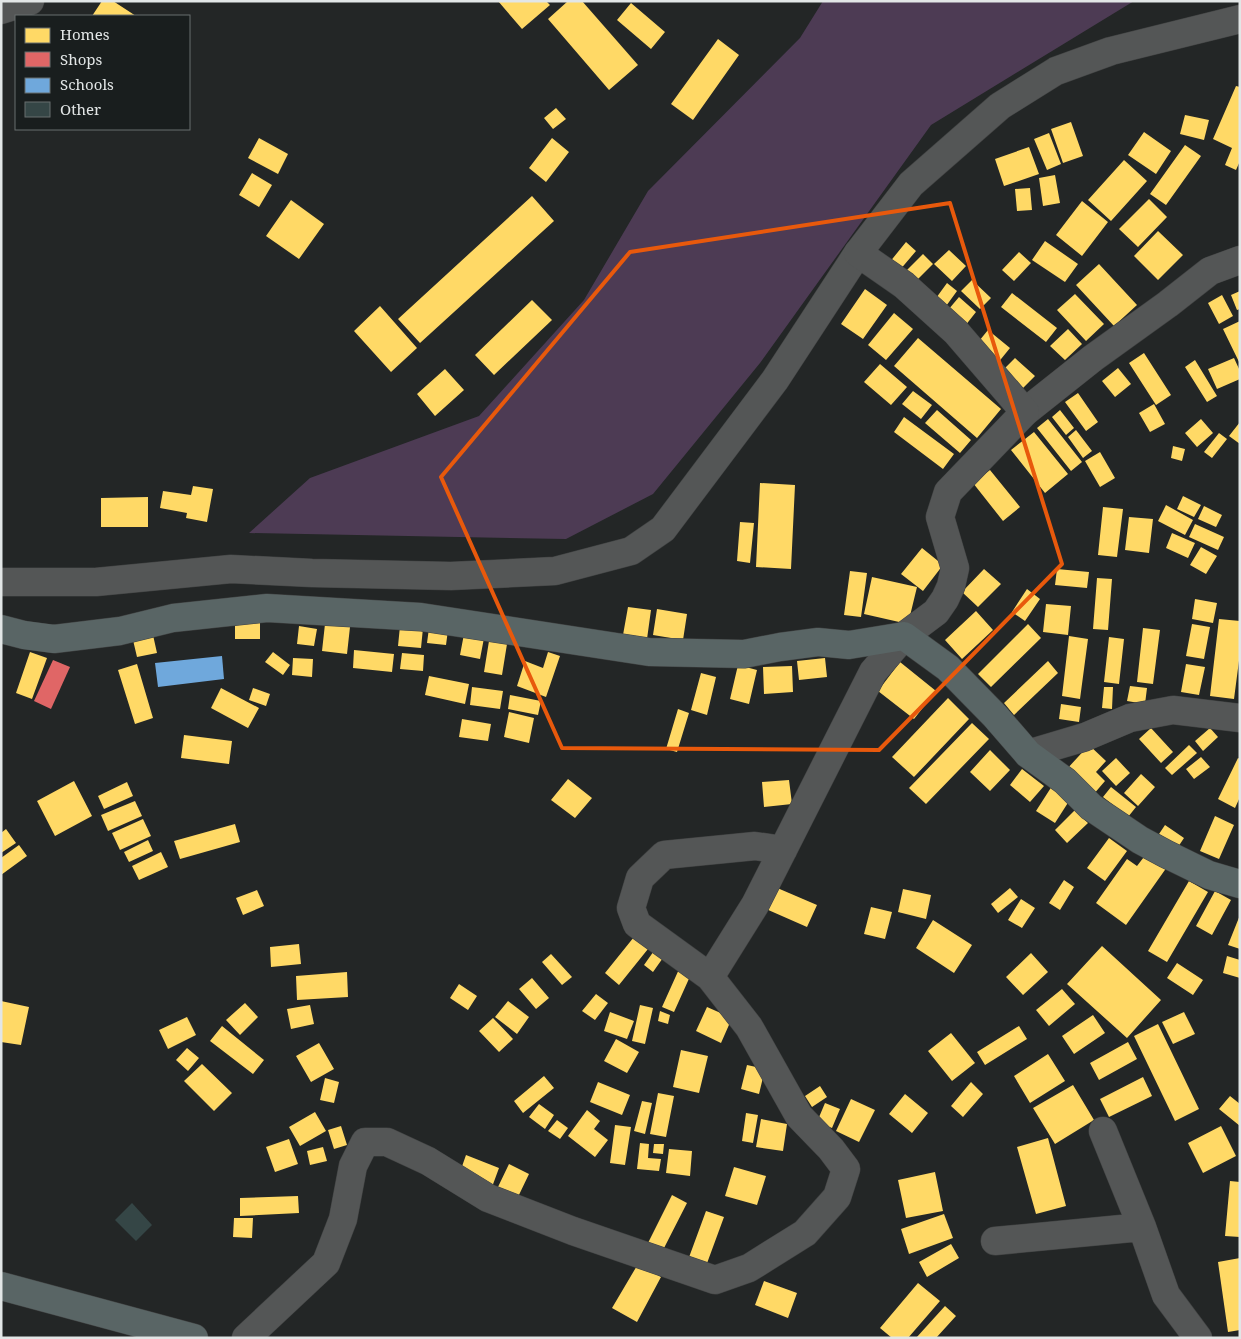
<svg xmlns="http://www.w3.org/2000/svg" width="1241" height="1339" font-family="'Noto Serif',serif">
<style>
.green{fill:#4d3b54}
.homes{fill:#ffd966}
.shops{fill:#e06666}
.schools{fill:#6fa8dc}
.building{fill:#354646}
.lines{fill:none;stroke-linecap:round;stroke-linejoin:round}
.street-casing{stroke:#404242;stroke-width:29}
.secondary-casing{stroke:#404242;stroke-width:29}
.primary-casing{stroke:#404242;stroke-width:29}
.street{stroke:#545656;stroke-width:28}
.secondary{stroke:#545656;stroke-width:28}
.primary{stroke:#596565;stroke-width:28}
.marked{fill:none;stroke:#e8590c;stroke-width:4;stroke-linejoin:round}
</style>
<rect width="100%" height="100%" fill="#232626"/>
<path class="green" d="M823,1H1134L931,125L760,363L653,494L566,539L249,533L310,478L479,416L584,300L648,191L800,38Z"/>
<path class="homes" d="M102,1H113L136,16H92Z
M498,1H546L550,5L522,29Z
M568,1H582L638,65L609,90L548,19Z
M631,3L665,32L651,49L617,20Z
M718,39L739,55L693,120L671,104Z
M1236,86L1240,87V161L1236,170L1225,165L1232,148L1213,139Z
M556,108L566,119L553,129L544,118Z
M1185,115L1209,120L1204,140L1180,134Z
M1071,122L1083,156L1063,163L1051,129Z
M1144,132L1171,151L1156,174L1128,155Z
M1049,133L1061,164L1047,170L1034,139Z
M259,138L288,154L278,174L248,158Z
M552,138L569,152L546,182L529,168Z
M1185,145L1201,156L1166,205L1150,194Z
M1029,147L1039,174L1004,186L995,159Z
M1124,160L1147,181L1111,221L1088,200Z
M252,173L272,185L259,207L239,195Z
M1055,175L1060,203L1043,206L1039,178Z
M1030,188L1032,210L1017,211L1015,189Z
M532,196L554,221L420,343L398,319Z
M1149,199L1167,217L1138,247L1119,229Z
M291,200L324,224L299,259L266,236Z
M1082,201L1108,222L1082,256L1056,235Z
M1158,231L1183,255L1158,280L1134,256Z
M1045,241L1078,264L1065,282L1032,260Z
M906,242L916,251L899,271L889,263Z
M949,250L966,266L952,281L934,264Z
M1019,252L1031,263L1014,281L1002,270Z
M923,254L933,264L914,283L904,273Z
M1099,264L1137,305L1114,326L1076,285Z
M972,280L991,298L980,309L961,291Z
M947,283L957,291L941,313L931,305Z
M865,289L887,305L863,339L841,324Z
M1240,291V309L1237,310L1231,295Z
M1012,293L1057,328L1046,342L1001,307Z
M1075,294L1104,324L1086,341L1057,310Z
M1222,295L1233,316L1219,324L1208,303Z
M959,297L976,312L961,331L943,316Z
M532,300L552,320L494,375L475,355Z
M380,306L417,348L391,372L354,331Z
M894,313L913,329L886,360L868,345Z
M1240,321V364L1223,329Z
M1068,329L1082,344L1065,360L1050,346Z
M988,330L1010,348L997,364L975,346Z
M918,338L1001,409L977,438L894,366Z
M1144,353L1171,395L1156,405L1129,363Z
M1015,358L1035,376L1023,388L1003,370Z
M1234,358L1240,371V379L1217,389L1208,369Z
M1195,360L1217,396L1207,402L1185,367Z
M880,364L907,387L891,405L864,382Z
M1118,368L1131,384L1115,397L1102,381Z
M445,369L464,390L435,416L417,394Z
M913,391L932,405L921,419L902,404Z
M1078,393L1098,422L1086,431L1065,402Z
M1154,404L1165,424L1150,432L1139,413Z
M937,410L971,440L960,453L925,423Z
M1060,410L1074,428L1066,435L1052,417Z
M904,417L954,454L943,469L894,432Z
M1048,419L1082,462L1071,471L1037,428Z
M1201,419L1213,433L1197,447L1185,433Z
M1240,422V444L1229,436Z
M1076,430L1092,451L1083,458L1068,437Z
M1034,432L1068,474L1045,493L1011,450Z
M1219,433L1227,439L1212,458L1204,452Z
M1173,446L1185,449L1182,461L1171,458Z
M1100,452L1115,478L1100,487L1085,461Z
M990,470L1020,507L1003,521L973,483Z
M760,483L795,485L791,569L756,567Z
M193,486L213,489L207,522L186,518L187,513L160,508L163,491L191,495Z
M1183,496L1201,505L1194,517L1177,509Z
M148,497V527H101V498Z
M1166,505L1193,520L1185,535L1158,521Z
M1204,506L1222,515L1216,527L1198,519Z
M1103,507L1123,509L1117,557L1098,555Z
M1129,517L1153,519L1149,553L1125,550Z
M740,522L754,523L750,563L737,561Z
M1195,524L1224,537L1218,550L1189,537Z
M1172,533L1195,543L1188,558L1166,548Z
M1201,547L1217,556L1206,574L1190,565Z
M922,548L943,565L923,591L901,574Z
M984,569L1001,584L978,607L962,592Z
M1057,569L1089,572L1087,588L1055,585Z
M850,571L867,573L861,617L844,615Z
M872,577L917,587L908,624L864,614Z
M1097,578L1112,579L1108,630L1093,629Z
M1027,589L1040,599L1025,621L1012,612Z
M1195,599L1217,603L1213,623L1192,619Z
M1046,604L1071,606L1068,635L1043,632Z
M628,607L651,610L647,639L623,635Z
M657,609L687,614L683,640L653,635Z
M976,611L993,630L962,659L945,640Z
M1219,619L1240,621V653L1234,699L1210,696Z
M235,620H260V639H235Z
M325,624L350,627L347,654L322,651Z
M1028,624L1041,638L991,687L978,674Z
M1192,624L1210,627L1204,659L1186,656Z
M299,626L317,629L314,646L297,644Z
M400,626L423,628L421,648L398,646Z
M429,628L448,630L446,645L427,643Z
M1143,628L1160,630L1153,684L1137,682Z
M464,634L484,638L480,659L460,655Z
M153,635L157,653L137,657L133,640Z
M1069,636L1088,639L1080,699L1062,696Z
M1109,637L1124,639L1119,684L1104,682Z
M489,641L507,644L502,675L484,672Z
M354,650L394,654L392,672L353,668Z
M30,652L47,658L32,699L16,693Z
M273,652L290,665L283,675L265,662Z
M548,652L560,656L546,697L517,686L525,661L543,668Z
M402,653L424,655L423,671L400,669Z
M293,658L313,659L312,677L292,675Z
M825,658L827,677L799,680L797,661Z
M1048,661L1058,673L1014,715L1004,703Z
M900,662L936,691L914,719L878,691Z
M137,664L153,718L135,724L118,670Z
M1186,664L1205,667L1199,695L1181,692Z
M738,665L757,670L749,704L730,699Z
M792,666L793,692L764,694L763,667Z
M701,673L716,677L707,715L691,710Z
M429,676L469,684L465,704L425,695Z
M1130,686L1147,688L1145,704L1127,701Z
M472,687L503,691L500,709L470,705Z
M1104,687H1113L1112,709L1102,708Z
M221,688L259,708L248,728L211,708Z
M253,688L270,694L266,706L249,700Z
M510,695L541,701L538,715L508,709Z
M948,698L969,719L914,777L892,757Z
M1061,704L1081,707L1079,722L1059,719Z
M678,709L689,713L677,752L666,749Z
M509,712L534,718L529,743L504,737Z
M462,719L491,724L488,741L459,737Z
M972,723L989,739L926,804L909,788Z
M1151,728L1173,752L1161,763L1139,739Z
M1210,728L1218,737L1203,751L1195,741Z
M184,735L232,741L229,764L181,758Z
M1089,745L1106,761L1096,772L1105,781L1093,795L1066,770Z
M1189,745L1197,753L1172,775L1165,768Z
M990,750L1010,770L990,791L970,772Z
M1201,757L1210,767L1194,779L1186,769Z
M1116,758L1130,773L1116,786L1102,771Z
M1238,758L1240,759V797L1235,808L1218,799Z
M1022,769L1044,786L1030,802L1010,785Z
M1141,774L1155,787L1138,806L1124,793Z
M568,779L592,798L575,818L551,800Z
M789,780L792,804L764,807L762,782Z
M74,781L92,816L55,836L37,801Z
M127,782L133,796L104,809L98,796Z
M1052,786L1071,798L1055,823L1036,811Z
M1111,787L1136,807L1128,817L1103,797Z
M135,801L142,816L108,831L101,815Z
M1075,810L1088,823L1067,843L1055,830Z
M1215,816L1234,825L1219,859L1200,851Z
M143,819L151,836L120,850L112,833Z
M235,824L240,842L180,859L174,841Z
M1165,825L1184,838L1178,847L1159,834Z
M6,829L16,843L1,853V833Z
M1109,838L1127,851L1105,881L1087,868Z
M148,840L153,851L129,862L124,852Z
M19,845L27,856L1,875V858Z
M161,852L168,867L139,880L132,866Z
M1147,853L1167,867L1126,925L1096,903L1127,859L1137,866Z
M1064,880L1074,887L1060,910L1049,903Z
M1189,881L1208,892L1167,962L1148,951Z
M775,887L817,905L807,927L766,909Z
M1010,888L1018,897L998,913L991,904Z
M903,889L931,895L926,919L898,912Z
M257,890L264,906L243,915L236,898Z
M1215,891L1231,900L1212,935L1196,926Z
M1021,899L1035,908L1022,928L1008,920Z
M871,907L892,912L885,939L864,934Z
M1240,915V949L1228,945Z
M933,920L972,945L954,973L916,948Z
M638,932L652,944L619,985L605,973Z
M299,944L301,964L271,967L270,947Z
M1102,946L1161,1000L1127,1038L1067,984Z
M656,948L665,955L653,972L644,965Z
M1031,953L1048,972L1023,995L1006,977Z
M551,954L572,977L562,985L542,962Z
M1227,956L1240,960V978L1223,973Z
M1177,963L1203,980L1193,995L1167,978Z
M680,967L692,972L674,1012L662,1007Z
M347,972L348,997L297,1000L296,976Z
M532,978L549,998L536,1009L519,989Z
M459,984L477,996L468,1010L450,998Z
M1062,989L1075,1004L1049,1026L1036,1010Z
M596,994L608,1003L595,1020L582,1011Z
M1,1001L29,1007L21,1045L1,1042Z
M508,1001L529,1017L517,1034L495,1017Z
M245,1003L258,1017L240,1035L226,1020Z
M310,1005L314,1024L291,1029L287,1009Z
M640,1005L653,1008L645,1044L632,1041Z
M707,1007L732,1018L721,1043L696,1031Z
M660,1011L670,1015L668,1024L658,1021Z
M610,1012L634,1021L627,1039L604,1031Z
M1184,1012L1195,1034L1173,1044L1162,1022Z
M1093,1015L1105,1033L1074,1054L1062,1036Z
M187,1017L196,1035L168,1049L159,1030Z
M493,1018L513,1039L499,1052L479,1031Z
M1158,1024L1199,1109L1175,1121L1134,1036Z
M222,1026L264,1060L253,1074L210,1041Z
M1019,1026L1027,1039L985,1065L977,1052Z
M951,1033L975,1063L952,1081L928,1051Z
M616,1039L639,1052L627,1073L604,1061Z
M1128,1042L1137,1059L1099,1080L1090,1063Z
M319,1043L334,1069L311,1082L296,1056Z
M187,1048L199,1058L188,1071L176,1060Z
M681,1050L708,1056L699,1093L673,1087Z
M1048,1054L1065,1081L1030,1103L1014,1076Z
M202,1064L232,1093L214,1111L184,1081Z
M747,1065L765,1069L759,1094L741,1089Z
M544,1076L554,1088L523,1113L514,1101Z
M1143,1077L1152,1096L1109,1117L1100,1099Z
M325,1078L339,1082L334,1103L320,1100Z
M598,1082L630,1095L622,1115L590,1102Z
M971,1082L983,1094L963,1117L951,1106Z
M1073,1085L1094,1120L1055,1144L1033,1108Z
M820,1086L827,1097L812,1107L805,1096Z
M658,1093L674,1096L666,1137L650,1134Z
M905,1094L928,1113L912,1133L889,1114Z
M1230,1096L1240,1104V1126L1219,1109Z
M851,1099L875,1110L859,1142L836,1131Z
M642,1101L652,1103L645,1134L634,1131Z
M825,1103L840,1109L832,1128L817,1122Z
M539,1104L554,1115L545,1129L529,1117Z
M587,1110L600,1121L594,1129L608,1140L595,1157L568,1136Z
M315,1112L326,1131L300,1146L289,1127Z
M746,1113L758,1115L753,1143L742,1141Z
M761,1119L787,1124L783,1151L756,1147Z
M557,1120L568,1128L560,1139L548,1131Z
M615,1125L631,1127L625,1165L610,1163Z
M341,1126L347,1145L334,1149L328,1130Z
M1221,1126L1236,1156L1203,1173L1188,1143Z
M1048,1138L1066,1206L1036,1214L1017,1147Z
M289,1139L298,1164L275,1172L266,1147Z
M640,1143L649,1144L648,1158L661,1159L659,1171L637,1169Z
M654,1144H664L663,1154L653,1153Z
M323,1147L327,1161L310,1165L307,1151Z
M669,1149L692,1151L690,1176L666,1173Z
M466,1155L499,1168L492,1187L459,1175Z
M509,1164L529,1174L517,1199L497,1189Z
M734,1167L766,1176L757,1205L725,1196Z
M935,1172L943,1211L906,1218L898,1180Z
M1230,1181L1240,1182V1237L1225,1236Z
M672,1195L687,1203L663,1250L648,1243Z
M298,1196L299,1213L240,1216V1198Z
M706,1211L724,1217L706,1266L688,1260Z
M944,1214L953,1238L909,1254L901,1229Z
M234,1218H253L252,1238L233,1237Z
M951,1244L959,1258L927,1277L919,1262Z
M1240,1258V1330L1228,1332L1218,1262Z
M638,1264L661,1277L637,1322L612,1308Z
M764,1281L797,1293L788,1318L755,1305Z
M918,1283L940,1301L908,1338H892L880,1328Z
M945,1306L956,1316L936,1338H916Z"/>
<path class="shops" d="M53,660L70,667L51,709L34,701Z"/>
<path class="schools" d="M222,656L224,679L158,687L155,663Z"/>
<path class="building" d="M132,1203L152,1225L136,1241L115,1220Z"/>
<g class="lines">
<defs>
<path id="street" d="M1,10L30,1
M1025,412L1093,358L1168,304L1210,271L1240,260
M1,582H96L231,569L312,573L451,576L555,571L631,551L663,529L775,380L858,253
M1028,754L1085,737L1130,718L1173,710L1240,718
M710,977L755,905L873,672L904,636
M1103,1131L1142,1227L1166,1295L1198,1338
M995,1241L1142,1227
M246,1338L326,1263L343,1219L353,1166L365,1142H387L428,1161L488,1198L573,1231L715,1280L749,1268L805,1233L837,1197L846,1169L831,1149L799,1116L749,1027L710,977L637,924L631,908L640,878L664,855L755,846L783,850"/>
<path id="secondary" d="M904,636L936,612L945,599L951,586L955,568L940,517L948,492L1025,412L956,332L904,285L858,253L911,184L1000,106L1056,71L1111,51L1240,19"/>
<path id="primary" d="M1,629L24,635L54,639L120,631L173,618L267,608L421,617L649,652L744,654L780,647L818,642L849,645L904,636L948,668L995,716L1028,754L1065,781L1091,807L1140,840L1166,854L1209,875L1240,884
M1,1286L194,1338"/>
</defs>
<use href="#street" class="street-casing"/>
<use href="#secondary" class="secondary-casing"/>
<use href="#primary" class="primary-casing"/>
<use href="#street" class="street"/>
<use href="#secondary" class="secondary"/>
<use href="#primary" class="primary"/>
</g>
<path class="marked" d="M950,203L1062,564L879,750L562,748L441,477L630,252Z"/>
<rect width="1241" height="1339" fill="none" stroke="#e2e6e6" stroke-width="5"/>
<rect x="15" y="15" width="175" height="115" fill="#191e1e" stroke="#696e6e"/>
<rect x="25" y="28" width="25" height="15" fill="#ffd966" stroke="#696e6e"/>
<text x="60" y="40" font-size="15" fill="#e2e6e6">Homes</text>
<rect x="25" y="52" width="25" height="15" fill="#e06666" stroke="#696e6e"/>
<text x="60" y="65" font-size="15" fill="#e2e6e6">Shops</text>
<rect x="25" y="78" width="25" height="15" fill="#6fa8dc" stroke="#696e6e"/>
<text x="60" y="90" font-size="15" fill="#e2e6e6">Schools</text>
<rect x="25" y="102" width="25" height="15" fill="#354646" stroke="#696e6e"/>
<text x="60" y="115" font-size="15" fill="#e2e6e6">Other</text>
</svg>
